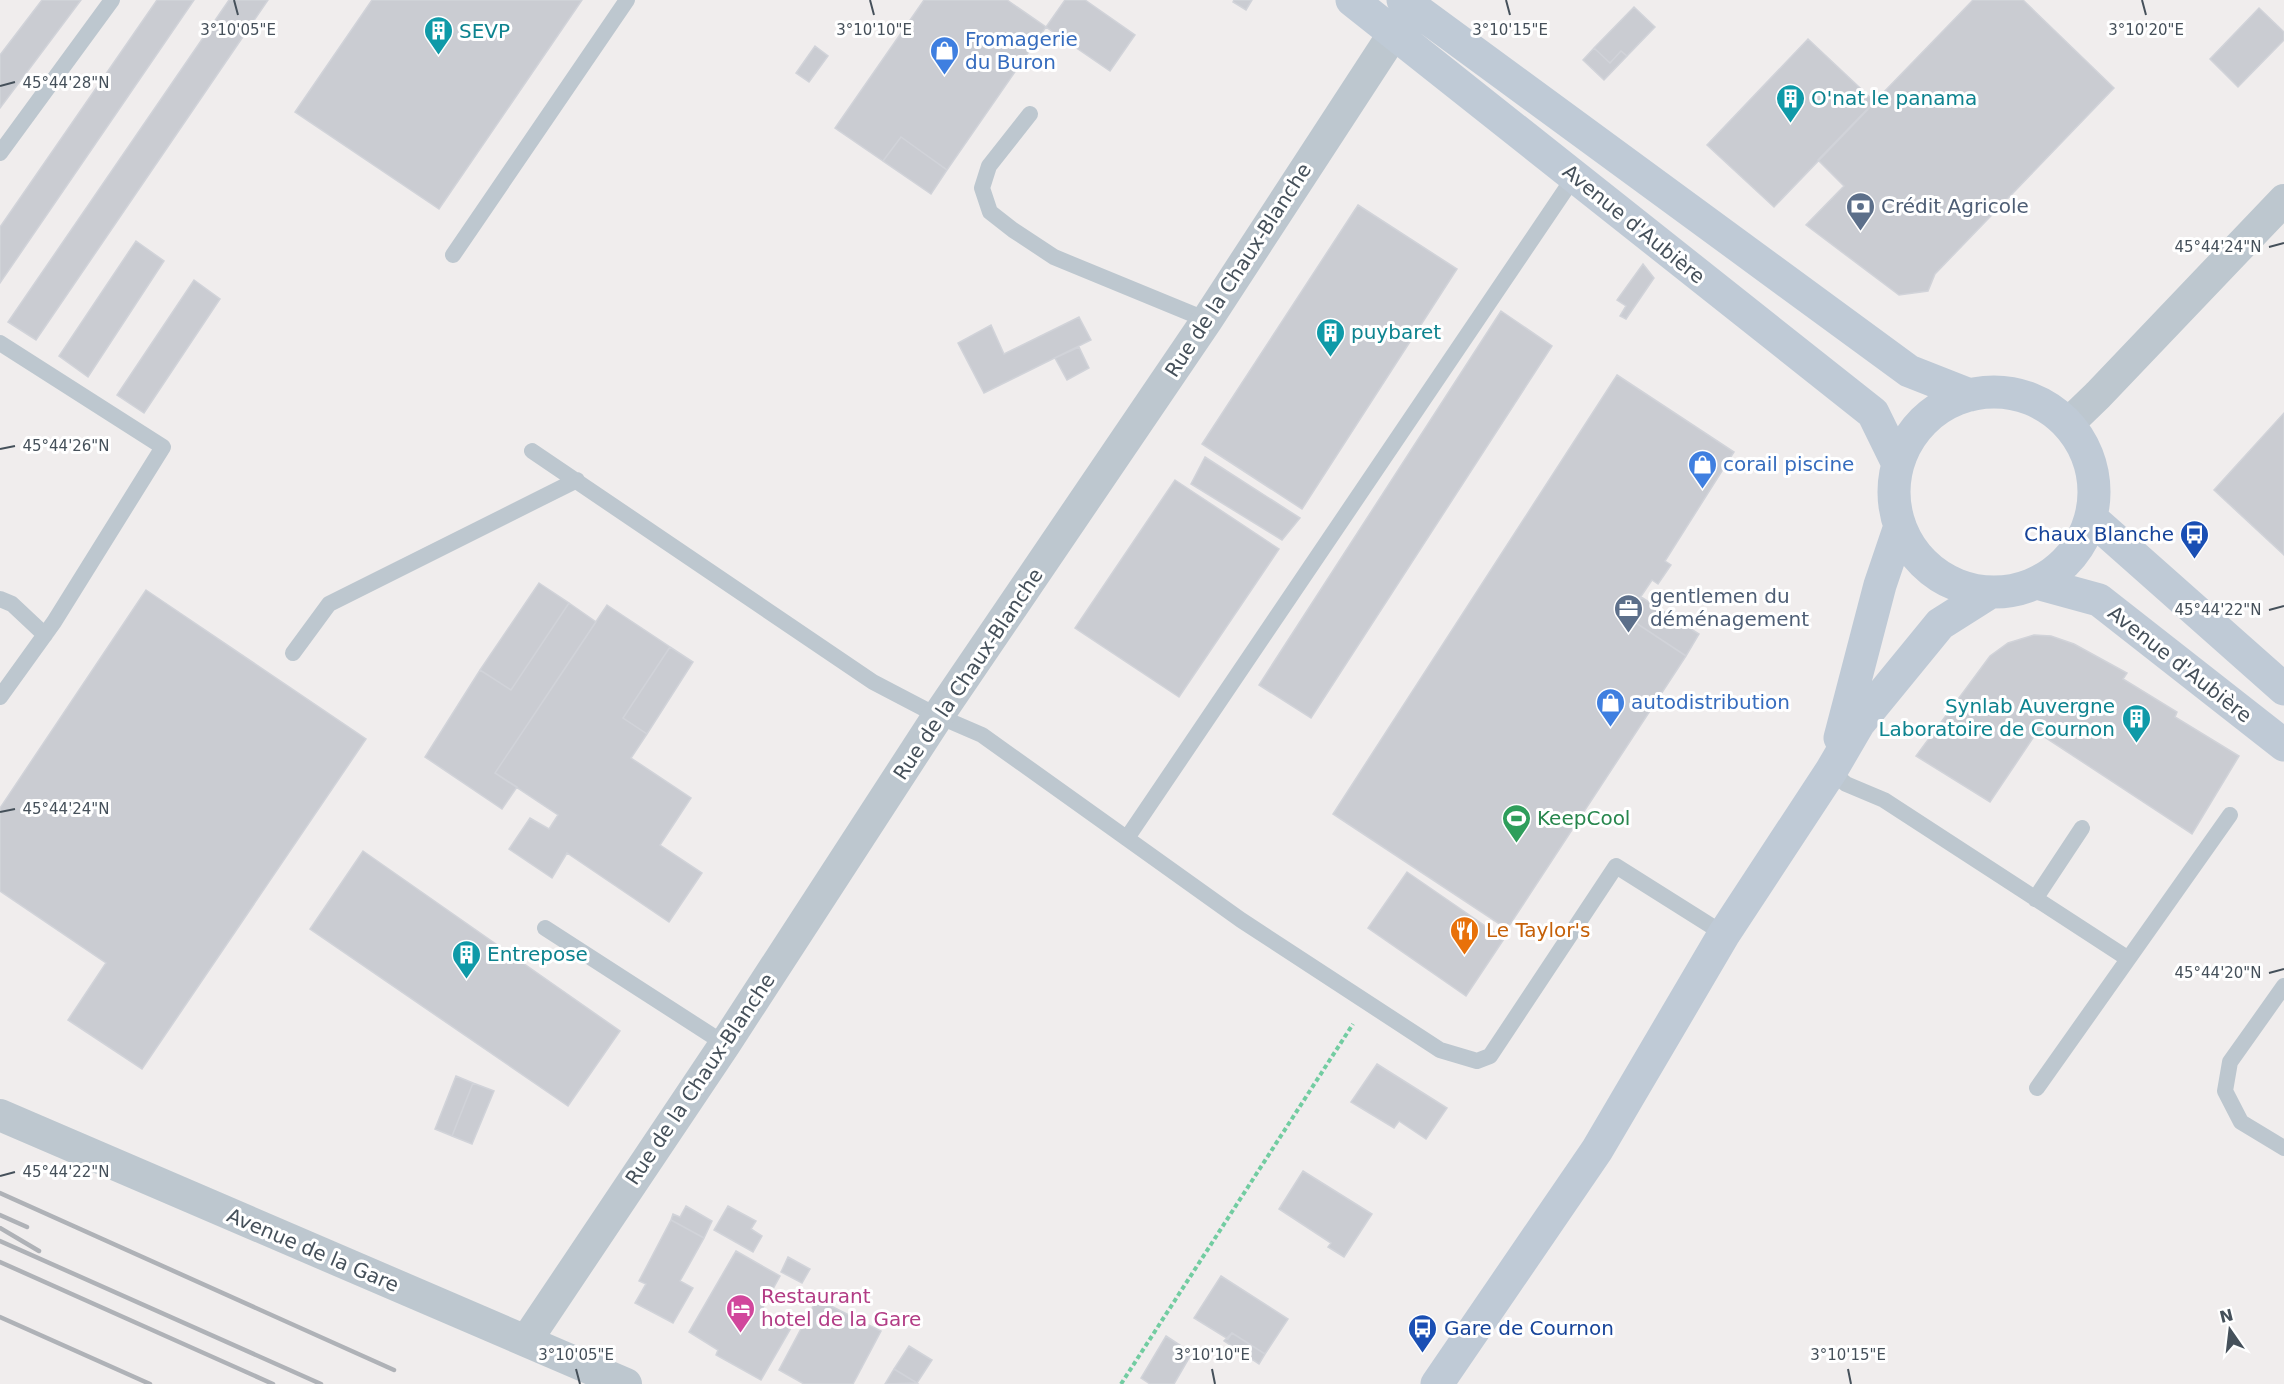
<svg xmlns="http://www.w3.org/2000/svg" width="2284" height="1384" font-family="'DejaVu Sans',sans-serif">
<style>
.building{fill:#caccd2;stroke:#d1d3d9;stroke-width:1.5}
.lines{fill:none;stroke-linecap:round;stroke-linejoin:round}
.path{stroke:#72cca1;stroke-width:4;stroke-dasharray:4.5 3;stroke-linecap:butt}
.service{stroke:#bdc7cf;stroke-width:16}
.minor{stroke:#bdc7cf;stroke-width:32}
.secondary{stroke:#bfcad6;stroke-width:33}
.rail{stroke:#afb2b7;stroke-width:4.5}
.ticks{fill:none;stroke:#45505a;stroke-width:2}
.labels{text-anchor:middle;stroke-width:6;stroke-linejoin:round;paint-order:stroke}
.culture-label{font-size:20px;fill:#0d838f;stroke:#fff;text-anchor:start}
.shop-label{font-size:20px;fill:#366cbe;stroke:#fff;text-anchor:start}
.service-label{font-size:20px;fill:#4e5e75;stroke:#fff;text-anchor:start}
.street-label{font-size:20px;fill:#45505a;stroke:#fff}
.transit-label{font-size:20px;fill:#164399;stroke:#fff;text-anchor:end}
.leisure-label{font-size:20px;fill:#27864d;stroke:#fff;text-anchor:start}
.food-label{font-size:20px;fill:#c56008;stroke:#fff;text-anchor:start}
.hotel-label{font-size:20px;fill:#b23c85;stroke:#fff;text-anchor:start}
.ticks-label{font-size:15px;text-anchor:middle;fill:#45505a;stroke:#fff;stroke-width:6;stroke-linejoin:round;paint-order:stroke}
</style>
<rect width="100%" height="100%" fill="#f0eded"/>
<path class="building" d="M42,0H81L0,108V55Z
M157,0H194L0,283V227Z
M229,0H268L36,340L8,322Z
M372,0H582L439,209L295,112Z
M924,0H1007L1046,27L947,170L901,137L883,161L835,128Z
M1065,0H1085L1135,35L1110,71L1046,27Z
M1234,0H1252L1246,10L1233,2Z
M1973,0H2023L2114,88L1935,274L1928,291L1899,295L1806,225L1844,186L1818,160Z
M1634,7L1655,27L1627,56L1621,51L1610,63L1594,48Z
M2259,8L2284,32V40L2238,87L2210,59Z
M1808,39L1875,102L1774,207L1707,145Z
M815,46L828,56L809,82L796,73Z
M1594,48L1610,63L1621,51L1627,56L1604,80L1583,60Z
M901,137L947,170L931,194L883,161Z
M1358,205L1457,269L1302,509L1202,444Z
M136,241L164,261L88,377L59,356Z
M1643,264L1654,278L1626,319L1620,316L1626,306L1617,300Z
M194,280L220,299L144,413L117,395Z
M1501,311L1552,346L1311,718L1259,685Z
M1079,317L1091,340L984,393L958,343L991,325L1004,354Z
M1079,347L1089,368L1067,380L1055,358Z
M1617,375L1734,452L1665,561L1671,565L1658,584L1652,580L1627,617L1686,656L1507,929L1333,814Z
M2284,413V555L2214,490Z
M1205,457L1300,518L1282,540L1191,484Z
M1175,480L1279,549L1179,697L1075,628Z
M539,583L569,603L511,690L480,670Z
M146,590L366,739L142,1069L68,1020L106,963L0,891V808Z
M1641,597L1699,634L1686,656L1627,617Z
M569,603L596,622L495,773L517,787L502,809L425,757L480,670L511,690Z
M607,605L670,647L623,718L647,734L631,758L691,798L660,845L702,873L669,922L567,853L552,878L509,849L530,818L549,829L558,815L495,773Z
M2034,635L2051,636L2074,644L2127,673L2123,679L2177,712L2175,717L2239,756L2192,834L2037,732L1990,802L1916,756L1990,656L2008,643Z
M670,647L693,662L647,734L623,718Z
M363,851L620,1031L568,1106L310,929Z
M1407,872L1504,939L1466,996L1368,928Z
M1377,1064L1447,1108L1426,1139L1399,1121L1394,1128L1351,1102Z
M456,1076L473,1083L452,1136L435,1129Z
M473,1083L494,1091L472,1144L452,1136Z
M1303,1171L1372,1214L1344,1257L1328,1247L1331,1243L1279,1209Z
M686,1206L712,1221L704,1238L671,1220L673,1214L680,1217Z
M728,1206L756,1221L751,1229L762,1236L753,1252L714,1230Z
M671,1220L704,1238L680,1281L693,1288L673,1323L635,1303L646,1284L639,1281Z
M736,1251L780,1276L761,1311L791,1328L761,1380L716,1355L718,1350L689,1332Z
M788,1257L810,1269L802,1283L781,1272Z
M1221,1276L1288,1319L1265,1354L1232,1333L1228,1339L1194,1318Z
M817,1299L881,1331L853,1384H804L779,1370Z
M1232,1333L1265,1354L1259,1364L1224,1341Z
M1166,1336L1192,1353L1174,1384H1150L1141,1378Z
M909,1346L932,1360L917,1383L894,1369Z
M894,1369L917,1383L885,1384Z"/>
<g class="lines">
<path class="path" d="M1121,1384L1353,1024"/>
<path class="service" d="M1030,114L989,166L982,188L990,212L1013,230L1054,257L1207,320
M0,153L112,0
M453,255L627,0
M0,343L163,447L54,622L0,697
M532,451L873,682L938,716L982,735L1241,920L1440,1050L1477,1061L1490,1056L1616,866L1724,934
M0,599L12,604L45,635
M293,653L329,604L577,480
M1831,771L1846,784L1884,800L2127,958
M1127,838L1574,177
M2035,899L2082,828
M545,928L725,1044
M2284,986L2230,1062L2225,1091L2241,1122L2284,1148
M2037,1088L2230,815"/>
<path class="minor" d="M2068,424L2098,395L2284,200
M0,1115L626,1384
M526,1341L725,1044L938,716L1207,320L1394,33L1409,13"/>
<path class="secondary" d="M1352,0L1873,413L1897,462
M1403,0L1909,371L1970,395
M1894 492a100 100 0 1 1 200 0a100 100 0 1 1-200 0Z
M2091,518L2284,689
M2037,583L2099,600L2284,745
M1840,738L1880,585L1899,529
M1437,1384L1597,1150L1724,934L1831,771L1859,723L1940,624L1989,593"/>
<path class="rail" d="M0,1193L394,1370
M0,1215L27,1227
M0,1228L39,1251
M0,1241L321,1384
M0,1262L273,1384
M0,1317L150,1384"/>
</g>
<path class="ticks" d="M234,0L238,15M870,0L874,15M1506,0L1510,15M2142,0L2146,15M0,86L15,82M2269,247L2284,243M0,449L15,446M2269,610L2284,606M0,812L15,809M2269,973L2284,969M0,1176L15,1172M576,1369L580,1384M1212,1369L1215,1384M1848,1369L1851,1384"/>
<defs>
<symbol id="building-pin" viewBox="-11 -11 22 30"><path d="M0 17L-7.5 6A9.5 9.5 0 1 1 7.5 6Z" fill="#0f9aa8" stroke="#fff"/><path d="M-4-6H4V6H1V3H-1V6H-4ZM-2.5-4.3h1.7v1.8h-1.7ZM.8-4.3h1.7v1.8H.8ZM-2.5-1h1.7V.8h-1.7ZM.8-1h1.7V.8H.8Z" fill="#fff"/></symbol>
<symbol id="shop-pin" viewBox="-11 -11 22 30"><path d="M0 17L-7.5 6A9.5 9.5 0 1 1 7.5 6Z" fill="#3f7fe0" stroke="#fff"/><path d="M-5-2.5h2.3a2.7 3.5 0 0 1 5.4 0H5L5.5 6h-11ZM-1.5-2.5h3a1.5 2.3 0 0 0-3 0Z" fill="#fff"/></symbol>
<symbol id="bank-pin" viewBox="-11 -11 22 30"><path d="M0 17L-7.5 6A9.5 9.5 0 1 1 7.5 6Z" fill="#5c6f8a" stroke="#fff"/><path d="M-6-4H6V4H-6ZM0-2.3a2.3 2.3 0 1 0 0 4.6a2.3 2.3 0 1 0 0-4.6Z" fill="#fff"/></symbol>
<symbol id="bus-pin" viewBox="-11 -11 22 30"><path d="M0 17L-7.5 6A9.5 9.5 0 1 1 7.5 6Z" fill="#1a4fb4" stroke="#fff"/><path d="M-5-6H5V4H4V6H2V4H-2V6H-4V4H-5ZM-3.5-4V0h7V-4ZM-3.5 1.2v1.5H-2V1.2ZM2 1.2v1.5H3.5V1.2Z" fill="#fff"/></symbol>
<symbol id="office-pin" viewBox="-11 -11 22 30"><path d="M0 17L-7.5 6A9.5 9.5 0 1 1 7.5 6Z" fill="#5c6f8a" stroke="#fff"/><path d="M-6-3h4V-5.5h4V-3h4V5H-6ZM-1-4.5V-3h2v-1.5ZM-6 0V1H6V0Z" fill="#fff"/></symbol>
<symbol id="stadium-pin" viewBox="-11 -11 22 30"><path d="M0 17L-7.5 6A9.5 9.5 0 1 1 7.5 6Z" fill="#2e9e5b" stroke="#fff"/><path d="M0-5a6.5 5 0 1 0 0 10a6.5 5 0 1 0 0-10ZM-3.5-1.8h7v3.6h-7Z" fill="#fff"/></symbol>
<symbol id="restaurant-pin" viewBox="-11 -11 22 30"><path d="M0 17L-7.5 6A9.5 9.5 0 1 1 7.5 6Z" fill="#e8710a" stroke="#fff"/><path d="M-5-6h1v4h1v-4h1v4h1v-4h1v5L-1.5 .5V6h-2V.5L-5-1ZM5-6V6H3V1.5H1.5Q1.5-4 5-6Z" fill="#fff"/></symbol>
<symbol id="hotel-pin" viewBox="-11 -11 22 30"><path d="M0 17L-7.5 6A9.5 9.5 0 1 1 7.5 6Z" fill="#d1479c" stroke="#fff"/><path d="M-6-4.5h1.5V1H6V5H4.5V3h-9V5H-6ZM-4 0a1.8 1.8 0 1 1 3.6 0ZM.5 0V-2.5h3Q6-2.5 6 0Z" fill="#fff"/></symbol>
</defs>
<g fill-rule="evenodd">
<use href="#building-pin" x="422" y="14" width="33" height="45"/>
<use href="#shop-pin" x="928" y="34" width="33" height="45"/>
<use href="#building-pin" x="1774" y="82" width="33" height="45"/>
<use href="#bank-pin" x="1844" y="190" width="33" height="45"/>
<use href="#building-pin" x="1314" y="316" width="33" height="45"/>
<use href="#shop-pin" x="1686" y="448" width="33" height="45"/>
<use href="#bus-pin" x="2178" y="518" width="33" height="45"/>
<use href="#office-pin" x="1612" y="592" width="33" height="45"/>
<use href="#shop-pin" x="1594" y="686" width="33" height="45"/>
<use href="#building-pin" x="2120" y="702" width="33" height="45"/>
<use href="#stadium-pin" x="1500" y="802" width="33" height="45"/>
<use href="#restaurant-pin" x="1448" y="914" width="33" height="45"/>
<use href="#building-pin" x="450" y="938" width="33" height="45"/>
<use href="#hotel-pin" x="724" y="1292" width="33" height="45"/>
<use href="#bus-pin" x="1406" y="1312" width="33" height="45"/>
</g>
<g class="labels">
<g class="culture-label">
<text x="459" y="38">SEVP</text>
<text x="1811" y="105">O'nat le panama</text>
<text x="1351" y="339">puybaret</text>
<text x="2115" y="713" text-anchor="end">Synlab Auvergne<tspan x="2115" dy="23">Laboratoire de Cournon</tspan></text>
<text x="487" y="961">Entrepose</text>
</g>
<g class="shop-label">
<text x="965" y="46">Fromagerie<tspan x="965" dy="23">du Buron</tspan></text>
<text x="1723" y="471">corail piscine</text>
<text x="1631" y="709">autodistribution</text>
</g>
<g class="service-label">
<text x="1881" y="213">Crédit Agricole</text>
<text x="1650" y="603">gentlemen du<tspan x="1650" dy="23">déménagement</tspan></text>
</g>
<g class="street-label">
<text transform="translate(1634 224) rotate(39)" y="7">Avenue d'Aubière</text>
<text transform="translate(1238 270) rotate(-57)" y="7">Rue de la Chaux-Blanche</text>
<text transform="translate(2180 664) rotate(38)" y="7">Avenue d'Aubière</text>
<text transform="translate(968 674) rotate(-56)" y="7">Rue de la Chaux-Blanche</text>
<text transform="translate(700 1079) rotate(-56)" y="7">Rue de la Chaux-Blanche</text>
<text transform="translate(313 1250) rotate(23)" y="7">Avenue de la Gare</text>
</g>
<g class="transit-label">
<text x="2174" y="541">Chaux Blanche</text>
<text x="1444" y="1335" text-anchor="start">Gare de Cournon</text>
</g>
<g class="leisure-label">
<text x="1537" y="825">KeepCool</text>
</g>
<g class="food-label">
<text x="1486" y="937">Le Taylor's</text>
</g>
<g class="hotel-label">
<text x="761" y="1303">Restaurant<tspan x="761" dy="23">hotel de la Gare</tspan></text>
</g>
</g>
<g class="ticks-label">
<text x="2146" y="35">3°10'20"E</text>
<text x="238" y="35">3°10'05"E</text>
<text x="874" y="35">3°10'10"E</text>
<text x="1510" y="35">3°10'15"E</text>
<text x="66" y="88">45°44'28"N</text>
<text x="2218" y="252">45°44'24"N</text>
<text x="66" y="451">45°44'26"N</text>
<text x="2218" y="615">45°44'22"N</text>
<text x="66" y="814">45°44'24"N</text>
<text x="2218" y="978">45°44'20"N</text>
<text x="66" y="1177">45°44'22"N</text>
<text x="576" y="1360">3°10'05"E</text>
<text x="1212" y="1360">3°10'10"E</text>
<text x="1848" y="1360">3°10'15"E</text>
</g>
<g transform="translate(2230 1330) rotate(346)" stroke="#ffffff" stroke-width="4.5" paint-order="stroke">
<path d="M0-4.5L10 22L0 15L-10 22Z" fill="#45505a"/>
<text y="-9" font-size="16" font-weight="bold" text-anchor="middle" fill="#45505a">N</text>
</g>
</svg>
